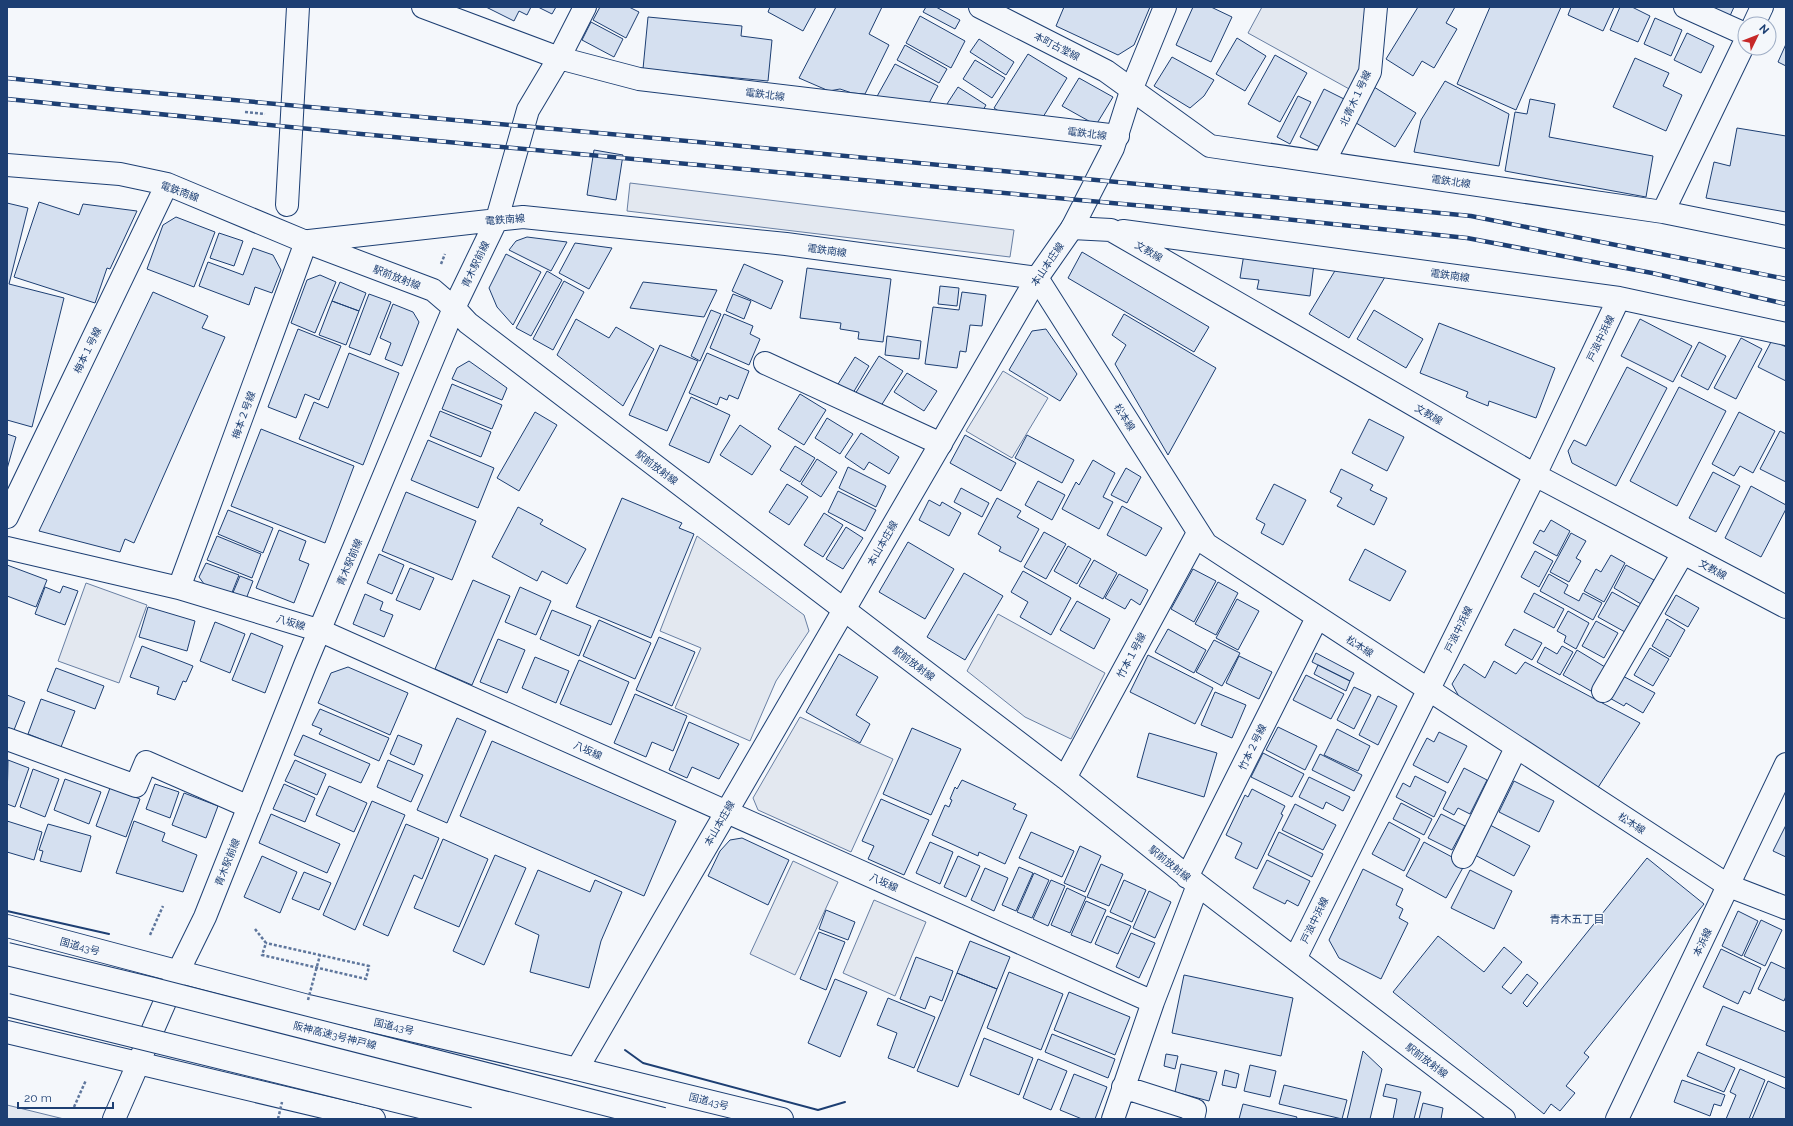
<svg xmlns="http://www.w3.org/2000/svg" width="1793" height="1126" font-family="Raleway,'Noto Sans JP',sans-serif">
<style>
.parking{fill:#e3e8f0;stroke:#687fa3}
.building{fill:#d5e0f0;stroke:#1d3f73}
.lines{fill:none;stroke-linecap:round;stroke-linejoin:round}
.minor-casing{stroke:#1d3f73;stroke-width:24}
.major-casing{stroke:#1d3f73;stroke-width:24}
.highway-casing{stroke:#1d3f73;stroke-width:24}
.path{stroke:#5e769c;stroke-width:2.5;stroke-dasharray:3 2;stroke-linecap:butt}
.minor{stroke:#f4f7fb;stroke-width:22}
.major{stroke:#f4f7fb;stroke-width:22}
.highway{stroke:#f4f7fb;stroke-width:22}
.rail-casing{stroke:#1d3f73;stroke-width:4.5}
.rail{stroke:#f4f7fb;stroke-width:3;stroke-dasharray:9;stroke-linecap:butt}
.highway-bridge-casing{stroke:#1d3f73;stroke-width:24;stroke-linecap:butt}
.path-bridge{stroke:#5e769c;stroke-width:2.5;stroke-dasharray:3 2;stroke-linecap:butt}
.highway-bridge{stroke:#f4f7fb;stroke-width:22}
.wall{stroke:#1d3f73;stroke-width:2}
.labels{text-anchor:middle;stroke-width:3;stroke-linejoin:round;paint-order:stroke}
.street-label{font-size:10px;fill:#1d3f73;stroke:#f4f7fb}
.neighbourhood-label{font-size:11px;fill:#1d3f73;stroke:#f4f7fb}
</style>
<rect width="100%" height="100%" fill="#f4f7fb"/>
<path class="parking" d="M1262,7H1365L1364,66L1351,90L1248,33Z
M630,183L1014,230L1010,257L627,211Z
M1003,371L1048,398L1012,458L966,431Z
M697,536L804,615L809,631L776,681L750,741L675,708L701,648L660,631Z
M86,583L147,605L119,683L58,661Z
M998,614L1105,673L1071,739L1025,717L967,671Z
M800,717L893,759L851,852L758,810L753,798Z
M793,861L838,882L795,975L750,954Z
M874,900L926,922L895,996L843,973Z
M7,1105L64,1119H7Z"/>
<path class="building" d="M486,7H531L527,15L519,11L514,21Z
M538,7H556L552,14Z
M600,7H629L639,12L626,38L593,20Z
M770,7H816L803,31L768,12Z
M836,7H882L869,34L889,45L865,94L852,93L840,89L829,91L799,78Z
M926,7H936L960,20L955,29L923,12Z
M1064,7H1150L1134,45L1118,55L1056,26Z
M1193,7H1211L1232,17L1211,62L1176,45Z
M1418,7H1455L1446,23L1457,29L1434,68L1422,61L1413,76L1386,59Z
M1490,7H1561L1516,110L1457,84Z
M1571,7H1614L1603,31L1568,15Z
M1620,7H1632L1650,16L1638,42L1610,30Z
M1708,7H1734L1729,18Z
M920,16L965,41L951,68L906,43Z
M648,17L742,26L741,36L772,40L768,81L643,69Z
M1655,18L1682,30L1671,56L1644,44Z
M591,22L623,39L614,57L582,40Z
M1687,33L1714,46L1701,73L1674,60Z
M1237,38L1266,56L1245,91L1216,74Z
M979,39L1014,62L1006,75L970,52Z
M1786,44V66L1778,62Z
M905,45L947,69L939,83L897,60Z
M1028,54L1067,78L1043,117L1003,114L994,108Z
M1275,55L1307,73L1280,122L1248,104Z
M1172,57L1214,80L1204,96L1190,108L1154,86Z
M1635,58L1669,73L1663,86L1682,95L1666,131L1613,107Z
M975,60L1005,78L992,98L963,79Z
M895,64L938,86L928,105L875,100Z
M1079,78L1113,97L1096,125L1062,106Z
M1445,81L1509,114L1499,166L1414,152L1421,120Z
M958,87L986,105L982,112L947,104Z
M1374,87L1416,113L1395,147L1353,121Z
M1324,89L1344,99L1320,147L1300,137Z
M1298,96L1311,102L1290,144L1277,137Z
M1530,99L1555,104L1549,137L1653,156L1646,197L1505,171L1515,112L1527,114Z
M1737,128L1786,136V212L1706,198L1714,162L1730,166Z
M594,150L623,155L616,200L587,195Z
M39,202L79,215L83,204L137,211L110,269L107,268L95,303L14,277Z
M7,203L28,208L9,284L64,298L32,427L7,420Z
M176,217L215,232L194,287L147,269L163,225Z
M219,233L243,241L234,266L210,258Z
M527,237L567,242L551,271L509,250L516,241Z
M575,243L612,248L589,289L559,273Z
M253,248L273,255L281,270L272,293L255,287L249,305L199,286L208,262L243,275Z
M1082,252L1209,327L1194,352L1068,278Z
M506,254L541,272L513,325L497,307L489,288Z
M1244,254L1314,264L1310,296L1257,289L1259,280L1240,278Z
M744,264L783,281L771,309L732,291Z
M807,268L891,279L883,342L858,339L859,332L840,329L841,323L800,318Z
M1336,269L1385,277L1349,338L1309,314Z
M547,271L562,280L531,336L516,328Z
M320,275L336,282L315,333L291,323L307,280Z
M564,281L584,292L553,350L533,339Z
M340,282L366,293L359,311L332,301Z
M643,282L717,290L704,317L630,308Z
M940,286L959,288L957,306L938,304Z
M153,292L208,316L202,328L225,337L134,543L125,539L120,552L39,531Z
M962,292L986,295L982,326L970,325L966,352L960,351L957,368L925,364L933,307L959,310Z
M369,294L391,302L370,355L349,347Z
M733,294L751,301L744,319L726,311Z
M332,301L359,311L346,345L319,335Z
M393,304L413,312L419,322L402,366L385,359L391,343L380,338Z
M711,310L721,314L700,361L691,356Z
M1374,310L1423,339L1406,368L1357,339Z
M724,314L753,326L750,334L760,339L749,365L710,348Z
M1124,314L1216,368L1168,455L1115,364L1126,345L1112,335Z
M576,319L609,338L616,327L654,349L623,406L557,355Z
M1640,319L1692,346L1673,382L1621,356Z
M1439,323L1555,368L1536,418L1489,401L1488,406L1466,397L1468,392L1420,373Z
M298,329L341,346L319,400L305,394L296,418L268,407Z
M1046,329L1077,374L1060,401L1009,370L1032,331Z
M887,336L921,341L919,359L885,355Z
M1741,338L1762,349L1736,399L1714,388Z
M1772,340L1786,347V381L1758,367Z
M1699,342L1726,356L1708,390L1681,376Z
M660,345L698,361L667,431L629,415Z
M349,353L399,373L363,465L299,439L314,402L328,408Z
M707,353L749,371L738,399L729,395L727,400L720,397L717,405L689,393Z
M879,356L903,371L879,409L855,394Z
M855,357L869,366L853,393L838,384Z
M469,361L507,388L502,400L452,379L457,368Z
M1627,367L1667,388L1616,486L1572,463L1568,451L1574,440L1586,446Z
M907,373L937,391L924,411L894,392Z
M452,384L502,405L492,429L442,409Z
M1679,387L1726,411L1677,506L1630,481Z
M800,394L826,410L804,445L778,429Z
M691,397L730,415L709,463L669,445Z
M440,411L491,432L481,457L430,436Z
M535,412L557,425L519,491L497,478Z
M1739,412L1775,431L1753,473L1740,466L1734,476L1712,464Z
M827,418L853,434L840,454L815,438Z
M1369,419L1404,437L1387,471L1352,453Z
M740,425L771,446L752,475L720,455Z
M261,429L354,466L325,543L231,506Z
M1780,431L1786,434V482L1760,469Z
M861,433L899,457L889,474L869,462L864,470L845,457Z
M7,434L16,437L7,469Z
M965,435L1016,463L1001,491L950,463Z
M1027,435L1074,460L1062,483L1015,458Z
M428,440L494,468L478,508L411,480Z
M795,446L815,458L800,482L780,470Z
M817,459L837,472L821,497L801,484Z
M1093,460L1115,473L1103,497L1113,502L1099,529L1062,509L1076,482L1079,485Z
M848,467L886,486L876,507L839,488Z
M1126,468L1141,477L1127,503L1111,495Z
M1341,469L1373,485L1370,490L1387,498L1374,525L1337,506L1342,498L1330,492Z
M1713,472L1740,486L1716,532L1689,518Z
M1038,481L1065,495L1052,520L1025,505Z
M787,484L808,497L789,525L769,512Z
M1274,484L1306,500L1283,545L1261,533L1265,524L1256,519Z
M1751,486L1786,505V509L1761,557L1725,538Z
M961,488L989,503L982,517L954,502Z
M838,491L876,510L865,531L828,512Z
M406,492L476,521L452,580L382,551Z
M622,498L682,523L679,528L694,534L651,638L576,607Z
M997,498L1021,511L1017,517L1039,529L1021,562L999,551L1001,547L978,534Z
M929,500L940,506L942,502L961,513L949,536L919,520Z
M1122,506L1162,528L1146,556L1107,535Z
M518,507L543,520L540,524L586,549L567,584L542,571L537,581L492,557Z
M228,510L273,528L263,553L218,534Z
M824,513L843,525L823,557L804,545Z
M1551,520L1570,531L1557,556L1533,543L1540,530L1544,532Z
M846,527L863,538L843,569L826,559Z
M279,530L306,541L299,560L309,564L294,603L256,588Z
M1044,532L1066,544L1046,579L1024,567Z
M1571,533L1586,541L1576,558L1581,561L1569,582L1550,572Z
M217,536L261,554L252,578L207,560Z
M908,542L954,569L925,619L879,592Z
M1068,546L1091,559L1077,584L1054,571Z
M1365,549L1406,571L1390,601L1349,580Z
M1535,551L1553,561L1539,587L1521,577Z
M379,554L404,565L392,594L367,583Z
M1611,555L1625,563L1604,602L1584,591L1596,569L1601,572Z
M1094,560L1117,573L1103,599L1079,586Z
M206,563L239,575L231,595L207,588L199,577Z
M7,565L47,580L36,607L7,596Z
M1626,565L1654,580L1641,604L1614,588Z
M410,568L434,578L420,610L396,600Z
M1193,569L1216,581L1194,622L1171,609Z
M1023,571L1071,598L1051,635L1020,617L1028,602L1011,592Z
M964,573L1003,596L965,660L927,637Z
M1119,574L1148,590L1140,605L1131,599L1125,609L1105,598Z
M1549,574L1568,585L1564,593L1579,601L1583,593L1602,603L1593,620L1540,591Z
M240,576L253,581L246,599L232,595Z
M473,580L510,596L472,685L435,669Z
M1218,582L1238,593L1216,635L1195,624Z
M63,586L78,591L65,625L35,614L45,587L60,593Z
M520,587L551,601L536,635L505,622Z
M1612,592L1639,607L1625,632L1598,617Z
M1534,593L1564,609L1554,628L1524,612Z
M365,594L383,602L380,610L393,615L384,637L353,624Z
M1676,595L1699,608L1688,627L1665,614Z
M1237,599L1259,611L1238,650L1216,638Z
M1077,601L1110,619L1094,649L1060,630Z
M148,607L195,621L187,651L139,637Z
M552,610L591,626L579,656L540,639Z
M1568,611L1589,623L1576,649L1564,642L1566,636L1557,631Z
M1667,619L1685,630L1670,657L1652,646Z
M599,620L651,643L635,679L583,656Z
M1596,621L1618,633L1604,658L1582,646Z
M215,622L245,634L230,673L200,661Z
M1168,629L1206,650L1194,673L1155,652Z
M1514,629L1542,643L1532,660L1505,645Z
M251,633L283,646L265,693L232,680Z
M659,637L695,652L672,706L636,690Z
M498,639L525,650L507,693L480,682Z
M1214,640L1240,653L1222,686L1196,672Z
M142,646L193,666L186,682L183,681L175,700L157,694L159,687L130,677Z
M1562,646L1573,652L1560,675L1537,662L1545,647L1557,654Z
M1650,648L1669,659L1653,686L1634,675Z
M1577,650L1605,667L1591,691L1563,675Z
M1316,653L1354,673L1350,681L1312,662Z
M839,654L878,677L856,715L870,724L860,743L806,712Z
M1148,655L1213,688L1195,724L1130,692Z
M1239,656L1272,672L1259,699L1226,683Z
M535,657L569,671L556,703L522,688Z
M579,660L629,682L611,725L560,704Z
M1494,661L1516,674L1525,662L1640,723L1597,789L1462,702L1452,684L1464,664L1485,678Z
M1318,665L1350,681L1346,691L1314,674Z
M348,667L408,693L390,735L318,703L331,673Z
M56,668L104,686L95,709L47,691Z
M1619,674L1655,693L1643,713L1626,703L1624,706L1606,696Z
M1306,675L1344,694L1331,719L1293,700Z
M1354,687L1371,695L1354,729L1337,720Z
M1215,692L1246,705L1232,738L1201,725Z
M635,694L687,716L673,751L652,742L646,757L614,743Z
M7,695L25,702L14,730L7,727Z
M1378,696L1397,706L1378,745L1359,735Z
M41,699L75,711L61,747L28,734Z
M320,709L389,738L379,761L319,734L322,729L312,725Z
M457,718L486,731L447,823L417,810Z
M689,722L739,744L719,779L692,767L687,778L669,770Z
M1278,727L1317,746L1305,770L1266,750Z
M912,728L961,749L931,815L883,794Z
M1337,729L1370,746L1358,771L1324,755Z
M1439,732L1467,746L1448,783L1413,765L1427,738L1434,742Z
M1149,733L1217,753L1204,797L1137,777Z
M303,735L370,764L361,783L294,755Z
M398,735L422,745L414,765L390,754Z
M492,741L676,821L644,896L460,816Z
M1263,753L1304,774L1292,797L1251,777Z
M1320,754L1362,775L1354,791L1312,770Z
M8,760L29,768L15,807L7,804Z
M295,760L326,774L317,795L285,781Z
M388,760L423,775L411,802L377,787Z
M1464,768L1487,780L1470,814L1458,808L1454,815L1443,809Z
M33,769L59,779L45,817L20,807Z
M1415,776L1446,792L1434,817L1396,797L1403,783L1410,787Z
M1309,777L1350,797L1343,811L1326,802L1323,809L1299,797Z
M65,779L101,792L89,824L54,810Z
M962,780L1016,804L1013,809L1027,815L1005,864L979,852L978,856L932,835L945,805L949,807L952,800L950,799L955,787L957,789Z
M1514,781L1554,801L1539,832L1499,812Z
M155,784L179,792L170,818L146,809Z
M284,784L315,798L305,822L273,809Z
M329,786L367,803L354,832L316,815Z
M110,788L140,799L126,837L96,826Z
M1252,789L1285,806L1281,814L1283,815L1257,869L1235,858L1242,843L1226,835L1245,795L1248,797Z
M184,793L218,806L206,838L172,825Z
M881,799L929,820L904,875L868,859L874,846L862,841Z
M372,801L405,815L355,930L323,915Z
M1401,803L1432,819L1424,835L1393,819Z
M1295,804L1336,825L1323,850L1282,830Z
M271,814L340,844L327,873L259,843Z
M1441,814L1465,826L1452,850L1428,838Z
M7,821L42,832L34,860L7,852Z
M134,821L165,833L162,841L197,855L183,892L116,873Z
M1389,822L1420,839L1404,871L1372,854Z
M48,824L91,836L81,872L40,861L43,851L39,850Z
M406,824L439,838L422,879L414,875L388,936L363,925Z
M1490,825L1530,846L1514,876L1475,855Z
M1786,825V857L1773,851Z
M1031,832L1074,851L1062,877L1019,858Z
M1279,832L1323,854L1312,877L1268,855Z
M742,838L789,860L768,905L708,876L720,851L730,840Z
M443,839L488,859L459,927L414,908Z
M930,842L953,852L940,884L916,873Z
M1424,842L1465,864L1446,898L1406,876Z
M1080,846L1101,856L1085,892L1064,883Z
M495,855L526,868L484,965L453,951Z
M262,856L297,872L280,913L244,897Z
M958,856L980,866L966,897L944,887Z
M1647,858L1704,904L1584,1053L1589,1057L1566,1086L1575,1093L1560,1111L1551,1104L1544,1114L1393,992L1438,936L1484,972L1504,947L1522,962L1502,987L1511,994L1527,974L1538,983L1523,1003L1527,1007Z
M1267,860L1310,881L1298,906L1287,900L1285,904L1253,888Z
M1101,864L1123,874L1109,906L1087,897Z
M1019,867L1033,873L1016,911L1002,905Z
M985,868L1008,878L994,911L971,900Z
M1363,869L1403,889L1396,905L1403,909L1399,918L1408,923L1381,979L1339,958L1329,940Z
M538,870L590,892L595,880L622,892L601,941L589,988L530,972L539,935L515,924Z
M1470,870L1512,891L1494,929L1451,908Z
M304,872L331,883L319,910L292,899Z
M1034,873L1049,880L1032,918L1017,912Z
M1051,880L1065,886L1048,926L1033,919Z
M1124,880L1146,890L1132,922L1110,912Z
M1067,888L1086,897L1070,933L1051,925Z
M1149,891L1171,902L1155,938L1133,928Z
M1086,901L1106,910L1091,943L1071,935Z
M826,910L855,922L848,940L819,929Z
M1738,911L1758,921L1742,956L1722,946Z
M1107,916L1131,926L1118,954L1095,944Z
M1761,920L1782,930L1765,966L1744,956Z
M819,932L845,942L826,990L800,979Z
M1131,933L1155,943L1139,978L1116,967Z
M970,941L1010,957L997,989L957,973Z
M1721,949L1761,968L1750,994L1744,991L1738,1004L1703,987Z
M916,957L953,971L942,1001L930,996L925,1009L900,999Z
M1771,962L1786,969V996L1784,1001L1758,989Z
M1009,972L1063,994L1041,1050L987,1028Z
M957,973L997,989L958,1087L917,1071Z
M1184,975L1293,998L1281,1056L1172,1033Z
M835,979L867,992L840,1057L808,1043Z
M1069,992L1130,1017L1115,1055L1054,1030Z
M888,998L935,1017L914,1068L888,1058L897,1033L877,1025Z
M1723,1006L1786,1032V1078L1706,1045Z
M1052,1034L1115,1059L1108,1078L1045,1052Z
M984,1038L1033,1058L1019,1095L970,1075Z
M1363,1051L1382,1069L1370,1119H1347Z
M1698,1052L1735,1068L1724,1092L1687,1076Z
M1166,1054L1178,1056L1175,1069L1164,1066Z
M1038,1059L1067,1071L1051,1110L1023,1098Z
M1181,1064L1217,1072L1209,1101L1175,1092Z
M1250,1065L1276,1071L1270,1097L1244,1091Z
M1740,1069L1765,1080L1749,1119H1726L1736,1095L1730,1092Z
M1225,1070L1239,1074L1236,1088L1222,1085Z
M1074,1074L1107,1087L1095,1119H1082L1060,1110Z
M1682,1080L1725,1095L1721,1106L1714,1104L1710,1116L1674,1102Z
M1768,1081L1786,1089V1119H1752Z
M1386,1084L1421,1092L1414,1119H1393L1397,1099L1383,1096Z
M1284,1085L1347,1100L1342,1119L1279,1104Z
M1423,1103L1443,1108L1441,1119H1419Z
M1243,1104L1297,1117L1296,1119H1239Z"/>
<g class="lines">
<defs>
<path id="minor" d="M423,7L559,58L639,79L1118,136
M980,7L1106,71L1210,146L1663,212L1786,237
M1685,7L1745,34
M1754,24L1762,7
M1324,162L1370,72L1376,7
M7,165L120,174L167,184L306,242L433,290L454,308L468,323L1065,778L1198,885L1504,1119
M287,205L298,7
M1663,212L1745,42
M1072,228L1111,230L1535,475L1786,607
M1123,231L1619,298L1786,334
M309,241L523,217L786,244L1037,278L1206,544L1729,886L1786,908
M765,363L941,444
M7,517L167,184
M7,548L179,588L321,631L1153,1002
M179,588L306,242
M1603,691L1683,553
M7,739L136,786L146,762L249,807
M1065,778L1198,533
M1463,857L1516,748
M1187,877L1317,618
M1295,959L1535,475L1619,298
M1123,1087L1195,1110L1193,1119
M114,1119L178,972L205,917L305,665L454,308L497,219L528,110L559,58L585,7
M1113,1119L1153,1002L1198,885
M1617,1119L1786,764"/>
<path id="major" d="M577,1069L1037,278L1072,228L1113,148L1132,88L1165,7"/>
<path id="highway" d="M7,926L308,1006L577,1069L782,1119
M7,1032L374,1119"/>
</defs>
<use href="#minor" class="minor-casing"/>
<use href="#major" class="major-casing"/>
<use href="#highway" class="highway-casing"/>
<path class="path" d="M245,112L265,114
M441,264L445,254
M255,929L266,943L262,955L366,979L369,966L266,943
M150,935L163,906
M74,1107L86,1080"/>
<use href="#minor" class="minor"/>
<use href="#major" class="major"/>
<use href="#highway" class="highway"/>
<defs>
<path id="rail" d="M7,78L111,89L731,145L1471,216L1786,279
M7,99L361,134L1265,217L1467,238L1652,273L1786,304"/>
</defs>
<use href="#rail" class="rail-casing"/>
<use href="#rail" class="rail"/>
<defs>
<path id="highway-bridge" d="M7,954L153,989L663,1119
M7,1005L469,1119"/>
</defs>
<use href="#highway-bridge" class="highway-bridge-casing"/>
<path class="path-bridge" d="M308,1000L320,955
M278,1119L282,1102"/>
<use href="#highway-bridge" class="highway-bridge"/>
<path class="wall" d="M7,911L109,934
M625,1050L643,1063L818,1110L845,1102"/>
</g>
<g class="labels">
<g class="street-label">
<text transform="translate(1057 46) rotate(27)" y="4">本町古堂線</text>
<text transform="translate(765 94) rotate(7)" y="4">電鉄北線</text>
<text transform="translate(1355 98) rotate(-65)" y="4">北青木１号線</text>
<text transform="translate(1087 133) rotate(7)" y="4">電鉄北線</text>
<text transform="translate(1451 181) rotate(8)" y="4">電鉄北線</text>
<text transform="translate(180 191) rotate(20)" y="4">電鉄南線</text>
<text transform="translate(505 219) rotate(-4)" y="4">電鉄南線</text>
<text transform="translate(827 250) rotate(8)" y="4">電鉄南線</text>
<text transform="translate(1149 251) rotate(30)" y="4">文教線</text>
<text transform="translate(475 264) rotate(-64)" y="4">青木駅前線</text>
<text transform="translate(1047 264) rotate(-56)" y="4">本山本庄線</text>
<text transform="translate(1450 275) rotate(8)" y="4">電鉄南線</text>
<text transform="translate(397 277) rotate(21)" y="4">駅前放射線</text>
<text transform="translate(1600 338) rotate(-64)" y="4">戸浪中浜線</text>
<text transform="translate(87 350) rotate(-64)" y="4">梅本１号線</text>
<text transform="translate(1429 414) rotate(30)" y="4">文教線</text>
<text transform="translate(243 415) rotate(-70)" y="4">梅本２号線</text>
<text transform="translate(1125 417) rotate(58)" y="4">松本線</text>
<text transform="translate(657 467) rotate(37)" y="4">駅前放射線</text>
<text transform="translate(882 543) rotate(-60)" y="4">本山本庄線</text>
<text transform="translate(349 562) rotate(-67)" y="4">青木駅前線</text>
<text transform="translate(1713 569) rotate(28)" y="4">文教線</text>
<text transform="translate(291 622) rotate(17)" y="4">八坂線</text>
<text transform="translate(1458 629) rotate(-64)" y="4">戸浪中浜線</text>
<text transform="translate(1360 646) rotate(33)" y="4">松本線</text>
<text transform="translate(1131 655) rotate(-62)" y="4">竹本１号線</text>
<text transform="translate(914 663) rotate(37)" y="4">駅前放射線</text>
<text transform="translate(1252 747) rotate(-64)" y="4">竹本２号線</text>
<text transform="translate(588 750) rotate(24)" y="4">八坂線</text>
<text transform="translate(719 823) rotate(-60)" y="4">本山本庄線</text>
<text transform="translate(1632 823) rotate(33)" y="4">松本線</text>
<text transform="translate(227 862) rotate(-68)" y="4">青木駅前線</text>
<text transform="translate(1170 863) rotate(39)" y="4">駅前放射線</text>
<text transform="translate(884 882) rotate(24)" y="4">八坂線</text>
<text transform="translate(1314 920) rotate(-64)" y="4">戸浪中浜線</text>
<text transform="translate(1702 942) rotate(-64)" y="4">本浜線</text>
<text transform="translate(80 946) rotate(15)" y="4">国道43号</text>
<text transform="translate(394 1026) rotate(13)" y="4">国道43号</text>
<text transform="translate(335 1035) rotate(14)" y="4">阪神高速3号神戸線</text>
<text transform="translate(1427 1060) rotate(37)" y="4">駅前放射線</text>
<text transform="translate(709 1101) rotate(14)" y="4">国道43号</text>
</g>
<g class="neighbourhood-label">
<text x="1577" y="923">青木五丁目</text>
</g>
</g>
<rect width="1793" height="1126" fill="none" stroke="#1d3f73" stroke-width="16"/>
<g transform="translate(1757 36) rotate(47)"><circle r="19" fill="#f4f7fb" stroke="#9eadc5"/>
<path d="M0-3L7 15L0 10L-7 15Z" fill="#c62828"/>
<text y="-6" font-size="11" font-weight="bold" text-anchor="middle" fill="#1d3f73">N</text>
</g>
<path d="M18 1102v6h95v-6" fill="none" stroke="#1d3f73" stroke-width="2"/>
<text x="24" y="1102" font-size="12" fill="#1d3f73" stroke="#f4f7fb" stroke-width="3" paint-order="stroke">20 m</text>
</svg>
